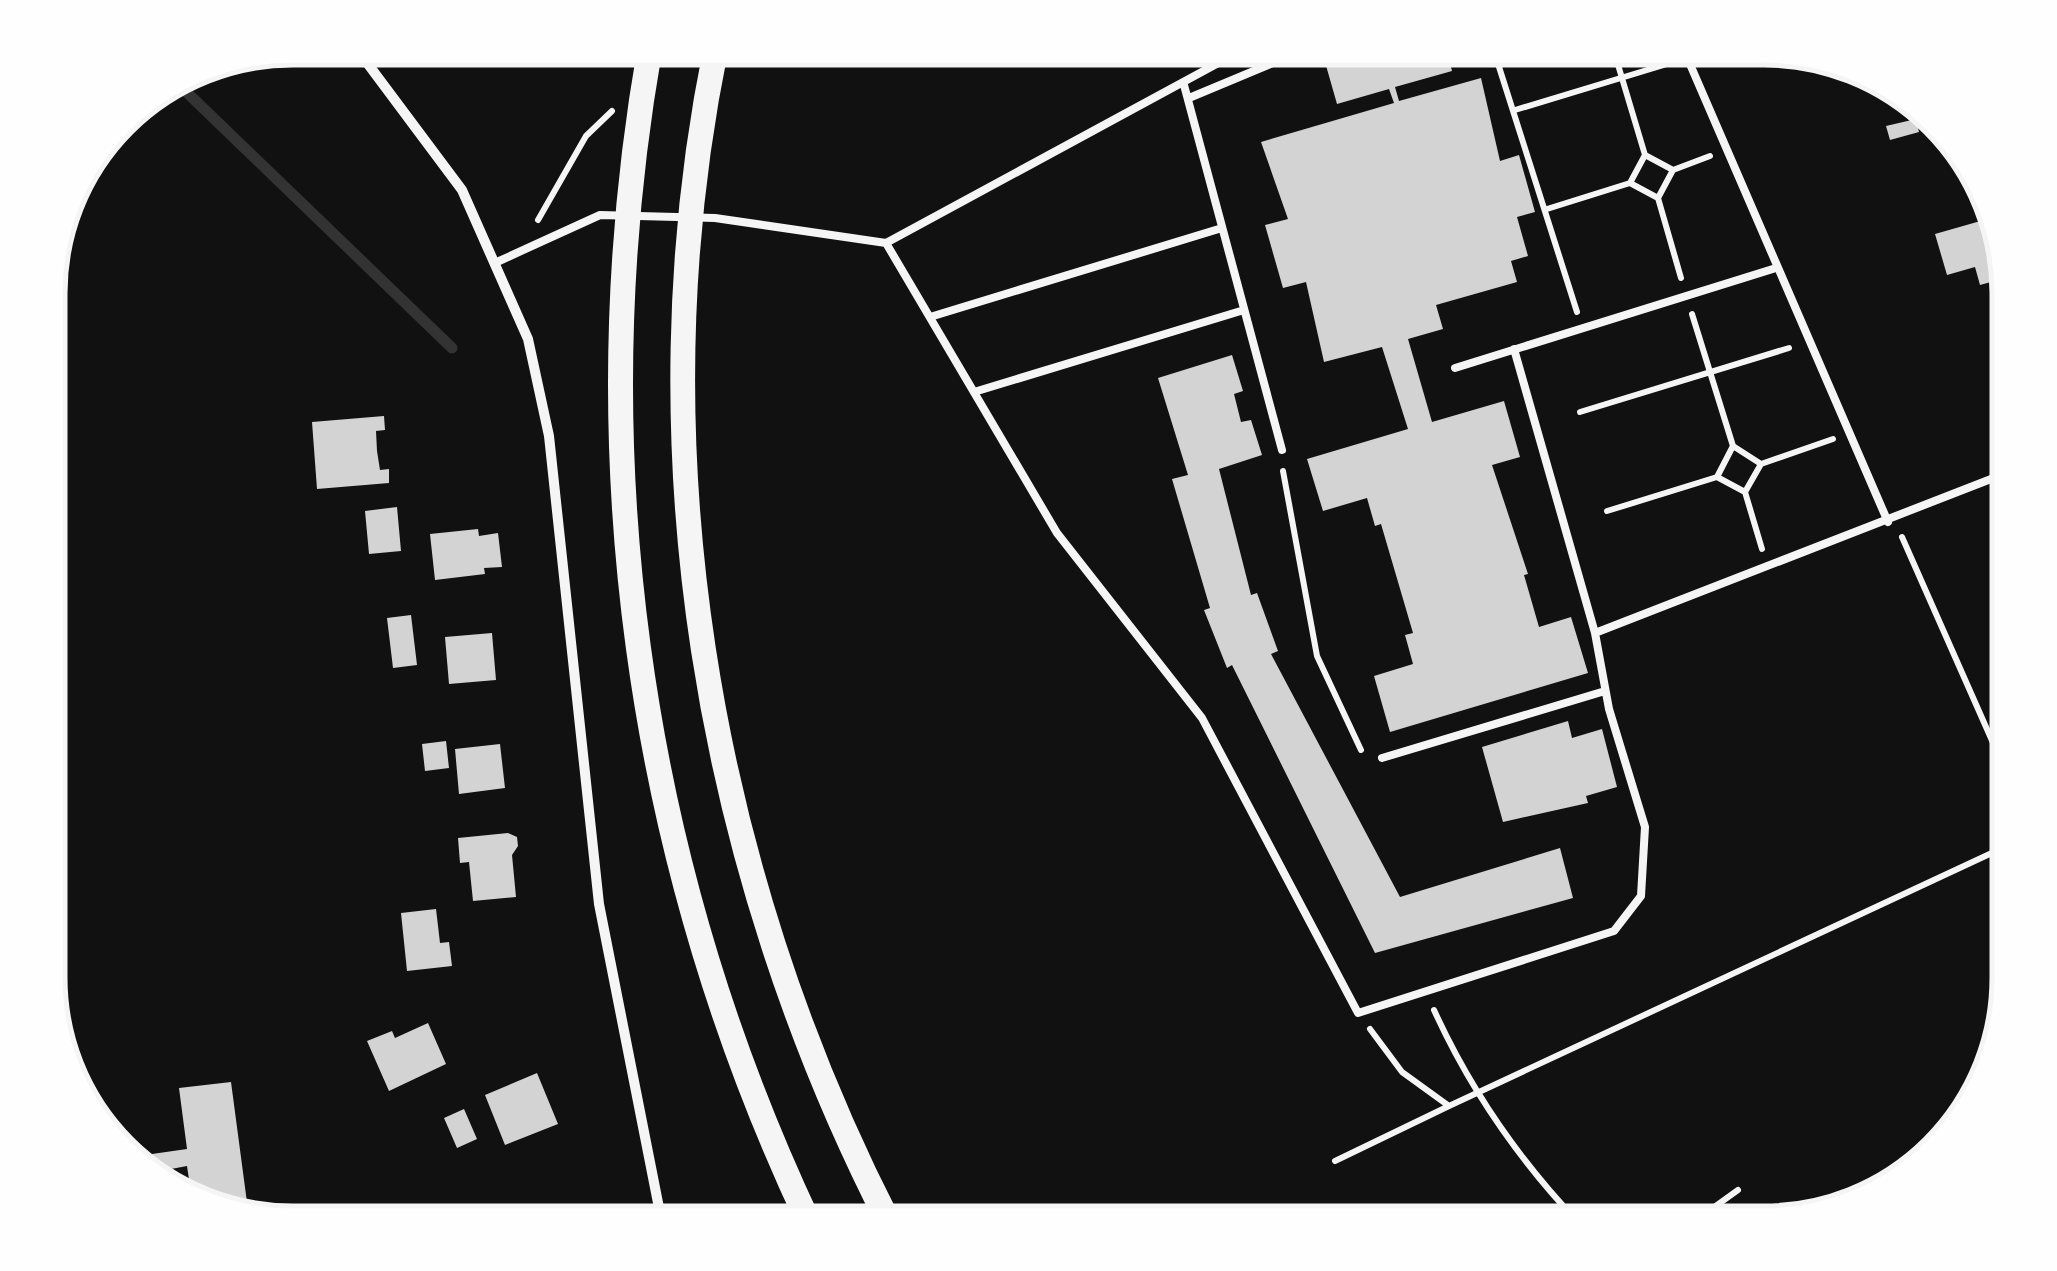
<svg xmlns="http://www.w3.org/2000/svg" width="2057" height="1271" font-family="'Exo 2',sans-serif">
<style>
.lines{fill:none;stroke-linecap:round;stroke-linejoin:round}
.stream{stroke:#333;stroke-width:11}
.building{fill:#d3d3d3}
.path{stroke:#f5f5f5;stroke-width:6}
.service{stroke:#f5f5f5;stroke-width:8}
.minor{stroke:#f5f5f5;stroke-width:10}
.primary{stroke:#f5f5f5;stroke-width:25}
.rim{fill:none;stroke:#f5f5f5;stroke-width:5}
</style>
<rect width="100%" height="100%" fill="#111"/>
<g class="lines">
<path class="stream" d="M175,81L452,348"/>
</g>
<path class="building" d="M1321,48H1446L1452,71L1395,87L1399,101L1481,78L1500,161L1519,155L1535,212L1517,217L1528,256L1511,261L1517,282L1436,305L1443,329L1408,339L1432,422L1504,401L1520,457L1492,465L1528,574L1524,575L1539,627L1571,617L1588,673L1390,732L1374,676L1413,664L1405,635L1413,633L1381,524L1375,526L1367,498L1323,511L1307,459L1408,429L1382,347L1324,362L1306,282L1283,288L1265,225L1288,219L1261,142L1394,103L1389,89L1337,104Z
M1916,119L1919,132L1890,140L1886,126Z
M1991,218L2009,277L1980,285L1975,267L1947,275L1935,234Z
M1232,355L1243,391L1234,394L1241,422L1251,420L1262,455L1219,469L1251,595L1257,593L1278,651L1271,654L1400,897L1560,848L1573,898L1375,953L1232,665L1227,668L1204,610L1210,608L1172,479L1188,475L1158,378Z
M384,416L385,430L376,431L377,451L380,470L389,469V483L317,489L312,422Z
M397,507L401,551L369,554L365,511Z
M478,529L479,536L498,533L502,567L484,568L485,574L435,580L430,534Z
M411,615L417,665L393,668L387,618Z
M492,633L496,680L449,684L445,637Z
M1568,721L1572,738L1602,729L1617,787L1586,796L1588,803L1503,822L1482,747Z
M446,741L449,768L425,771L422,744Z
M500,744L505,788L459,794L455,749Z
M508,833L517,837L518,846L512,855L516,897L473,901L469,862L460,863L458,838Z
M436,909L440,943L449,942L452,966L407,971L401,913Z
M428,1023L446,1064L389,1091L367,1041L392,1031L395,1038Z
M537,1073L558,1124L505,1145L485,1095Z
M231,1082L248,1210L191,1193L187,1166L155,1172L152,1154L187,1149L179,1088Z
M464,1109L477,1139L457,1148L444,1118Z"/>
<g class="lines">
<path class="path" d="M1493,48L1577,312
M1613,48L1645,155L1673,170L1658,198L1681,278
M1515,110L1667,64
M1673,170L1710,156
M1630,183L1658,198
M1547,209L1630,183L1645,155
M538,220L586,136L612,111
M1692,314L1733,446
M1580,412L1789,348
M1283,471L1317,656L1361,750
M1717,477L1745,492L1761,464L1833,439
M1745,492L1762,549
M1607,511L1717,477L1733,446L1761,464
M1902,537L2009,779
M1434,1010C1470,1089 1519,1160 1579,1223
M1370,1029L1402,1072L1449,1106L2009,845
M1335,1161L1449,1106
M1692,1223L1738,1190"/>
<path class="service" d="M1683,48L1888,522
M1184,85L1282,450
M1189,98L1309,48
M886,243L1246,48
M497,262L600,215L715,218L886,243L1057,533L1202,718L1358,1013L1614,931L1641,896L1645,827L1609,709L1595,633L1514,349
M930,317L1222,228
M1455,368L1776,268
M974,392L1244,310
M1595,633L2009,472
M1382,758L1605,691"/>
<path class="minor" d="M356,48L462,190L528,339L549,436L599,904L662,1223"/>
<path class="primary" d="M650,48C580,446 636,857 809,1223
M716,48C635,443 706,867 889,1223"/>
</g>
<path d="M0 0H2057V1271H0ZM293 65H1764A228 228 0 0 1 1992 293V978A228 228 0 0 1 1764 1206H293A228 228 0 0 1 65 978V293A228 228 0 0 1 293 65Z" fill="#fefefe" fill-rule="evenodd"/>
<path class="rim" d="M293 65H1764A228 228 0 0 1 1992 293V978A228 228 0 0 1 1764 1206H293A228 228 0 0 1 65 978V293A228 228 0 0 1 293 65Z"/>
</svg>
